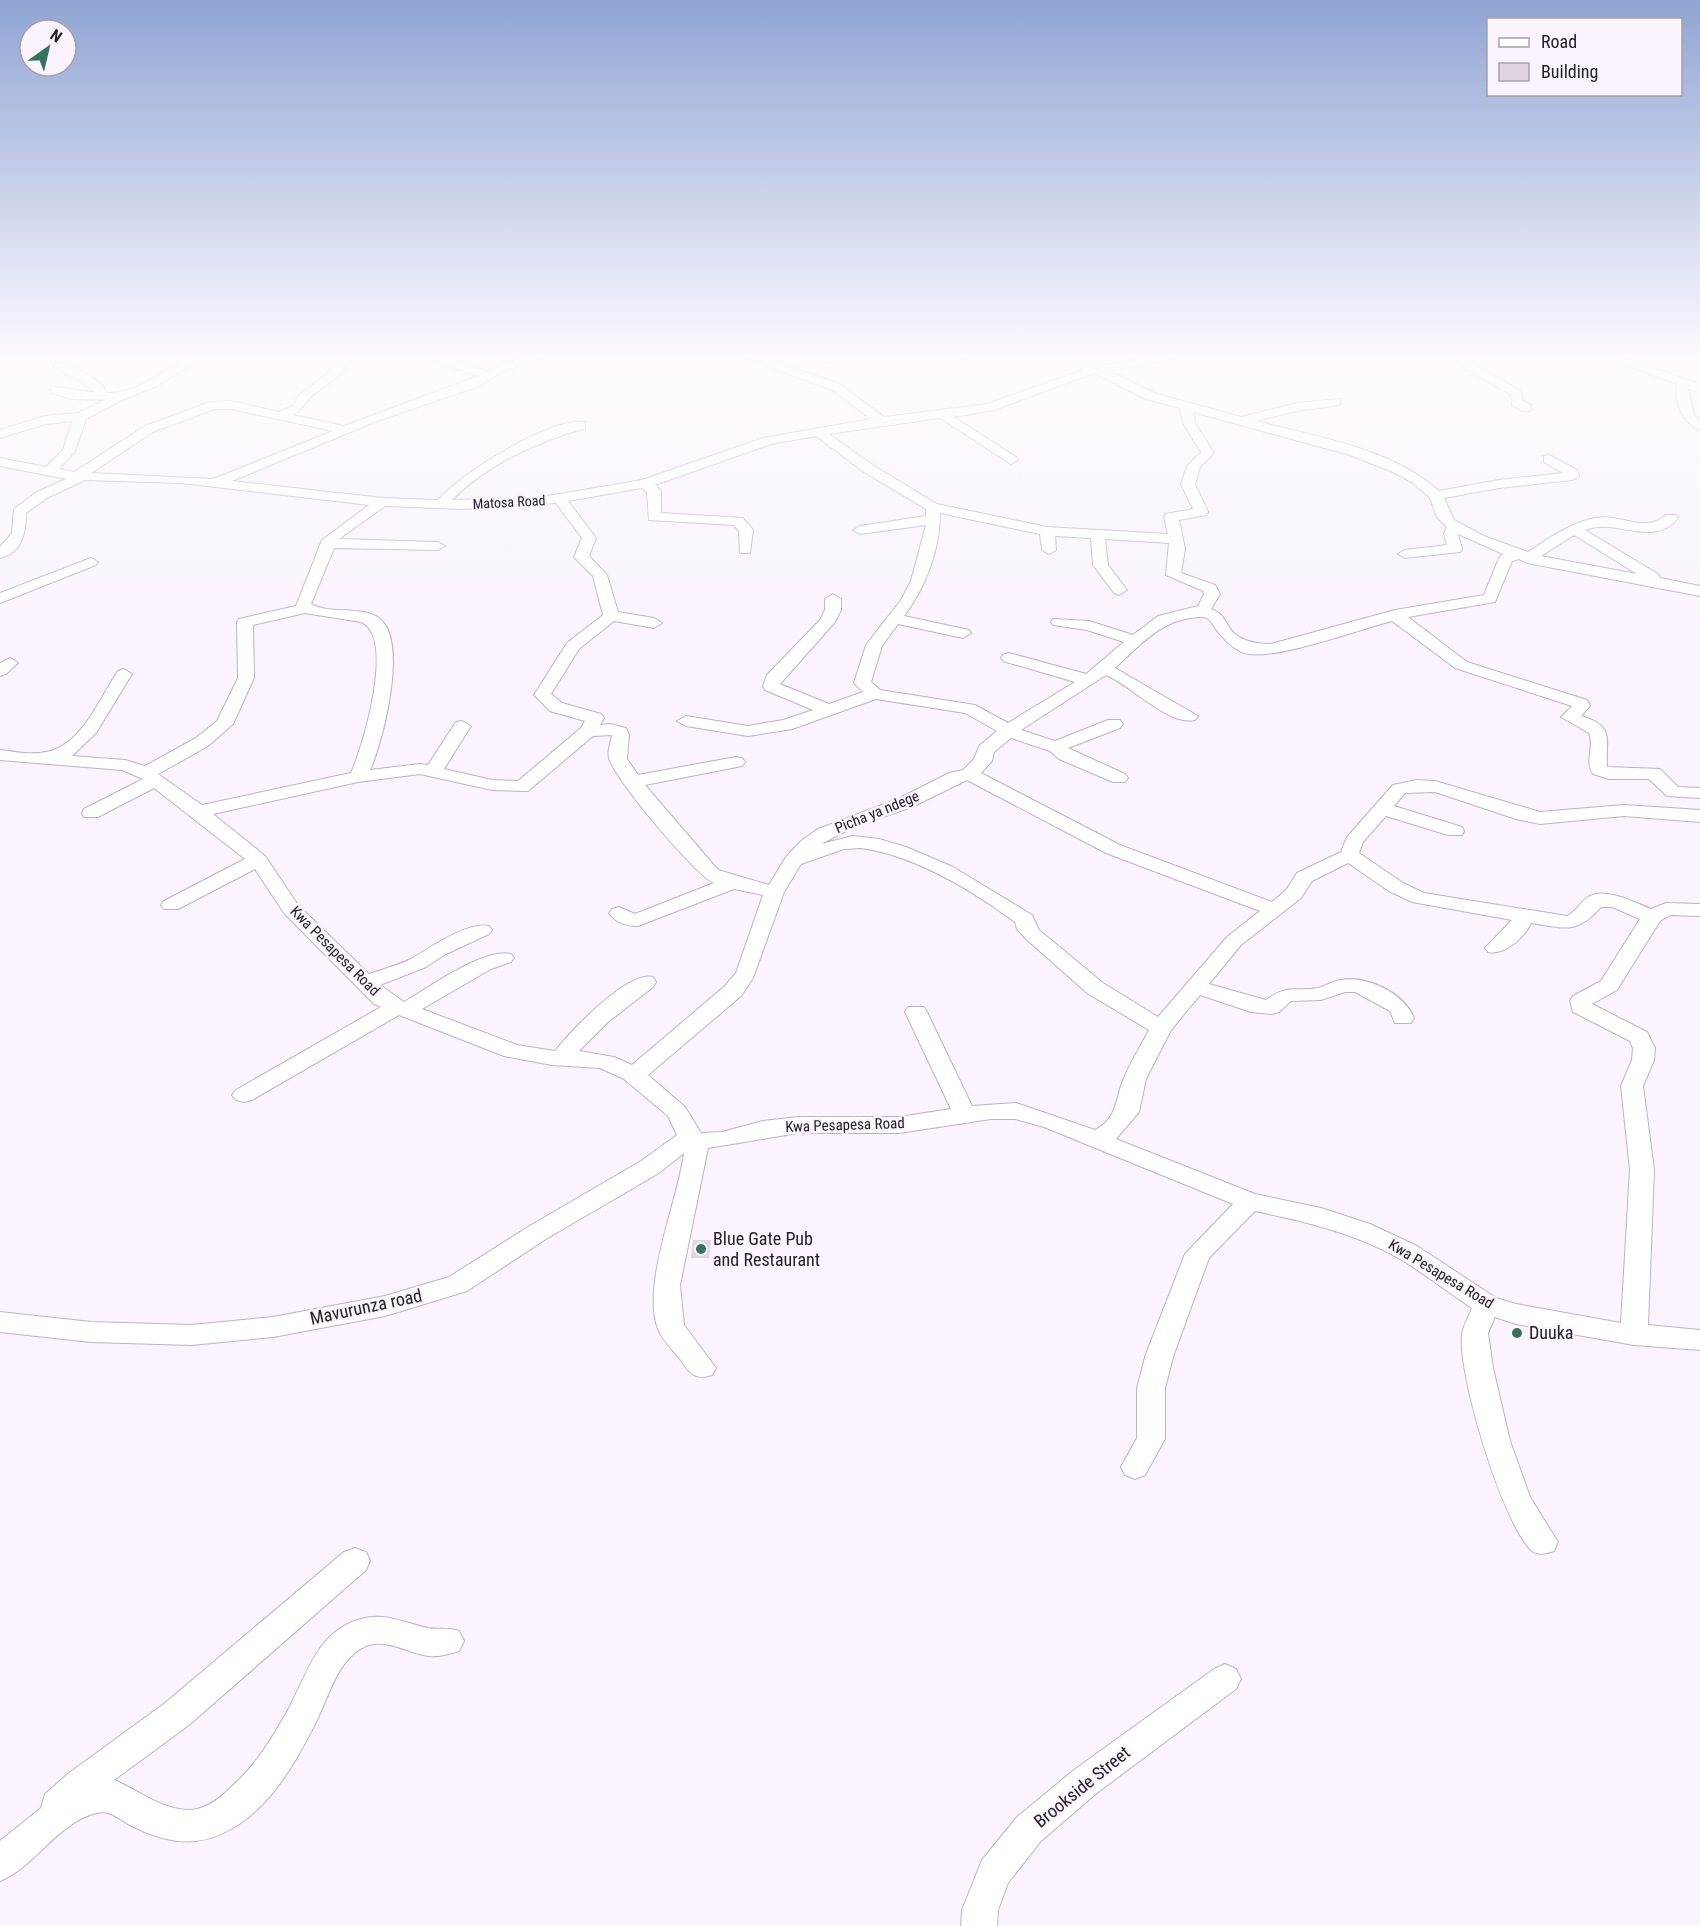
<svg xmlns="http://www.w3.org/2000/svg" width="1700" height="1926" font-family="'Roboto Condensed',sans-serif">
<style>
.building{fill:#dfd6e2}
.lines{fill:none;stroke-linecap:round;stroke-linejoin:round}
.minor-casing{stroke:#bcb3bf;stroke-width:2}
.minor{fill:#fff;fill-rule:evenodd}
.poi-dot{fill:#36735e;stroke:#fbf4fe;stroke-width:2}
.labels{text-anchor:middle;stroke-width:5;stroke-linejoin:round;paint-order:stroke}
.far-street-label{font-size:14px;fill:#242125;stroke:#fbf4fe}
.street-label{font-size:15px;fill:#242125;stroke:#fbf4fe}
.near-poi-label{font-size:18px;fill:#242125;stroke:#fbf4fe;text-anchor:start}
.near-street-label{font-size:18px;fill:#242125;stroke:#fbf4fe}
</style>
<rect width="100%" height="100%" fill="#fbf4fe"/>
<path class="building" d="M693,1240H711L709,1258H691Z"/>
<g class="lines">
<defs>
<path id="minor" d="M189,356H204L157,386L122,400L86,419L75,451L59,469L74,472L145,426L210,402L231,401L279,412L293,406L299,395L324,376L338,362L339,356H351C345,376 324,385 310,398C303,405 303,410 293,415L344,426L478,376L419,356H438L487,371L527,356H545L504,371L477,387L377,421L232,481L382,498L438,500C458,475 554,415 585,422V428C536,443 489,463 452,500L536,498L642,480L763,438L871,419L832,390L740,356H758L840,384L884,417L987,404L1083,370L1067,356H1081L1096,366L1158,356H1188L1109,371L1154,393L1241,417L1297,403L1340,399V405L1297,411L1256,421C1316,437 1391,448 1439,491L1499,480L1563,473L1544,462V456L1549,455L1577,470L1579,476L1572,480L1499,488L1444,498L1454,520L1484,536L1528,552C1548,539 1570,523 1595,518C1620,513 1645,534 1666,515H1676L1678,518C1654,549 1616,517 1585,530L1658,574L1660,578L1700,586V596L1527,563L1519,559L1512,561L1495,602L1408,617L1467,662L1587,700L1590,706L1581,716C1616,726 1605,740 1607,767L1660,769L1678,787L1700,788V798L1667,796L1649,779H1609L1593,774C1584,761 1595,747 1589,733L1561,717L1572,706L1455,668L1392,621C1357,630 1283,658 1249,654C1233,652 1219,634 1211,622C1207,615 1198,617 1191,618C1159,622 1138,647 1115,668L1198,716L1195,720C1168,726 1131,685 1106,675L1021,730L1055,741L1108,720H1120L1123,724L1120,728L1068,748L1125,774L1128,778L1125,782H1113L1059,759L1050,751L1011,738L994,752L992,761L981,773L1120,845L1272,902L1286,890L1297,873L1341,852L1347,837L1393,785L1417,780L1435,781L1540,812L1624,805L1700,810V822L1624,816L1540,824L1516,819L1435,792L1405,793L1394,806L1462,827L1464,831L1462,835H1448L1386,816L1363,842L1359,853L1403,883L1424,893L1567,916C1576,912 1580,902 1588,897C1604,886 1636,903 1651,909L1666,903L1700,904V916L1670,915L1660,921L1617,990L1592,1004L1647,1032L1655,1048L1654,1060L1643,1086L1654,1170L1648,1325L1700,1330V1350L1634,1345L1516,1324L1495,1317L1488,1333L1493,1368L1510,1441L1530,1497L1558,1542L1554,1551C1547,1553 1539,1556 1532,1551C1503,1525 1457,1372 1462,1334C1463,1326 1469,1316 1472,1308C1448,1292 1425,1274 1400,1259C1355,1233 1305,1222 1255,1211L1209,1258L1174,1354L1165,1388V1439L1145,1475L1135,1479L1125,1475L1121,1467L1137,1438V1388L1146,1354L1185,1254L1233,1204L1044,1127L1015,1119H991L899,1133H798L708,1148L680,1285L684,1325L716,1368L712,1375C694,1381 689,1372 680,1359C673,1350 662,1340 658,1329C641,1285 678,1201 684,1153L659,1173L546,1239L467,1291L385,1316L273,1337L191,1345L91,1342L0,1332V1312L91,1322L191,1325L273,1317L385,1296L449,1277L528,1227L641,1161L677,1135L668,1116L624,1079L600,1068L552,1065L504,1056L399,1015L252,1100L244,1102L236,1100L232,1095L236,1090L381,1007L373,1003L284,913L255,869L178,909H164L161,905L164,901L245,859L154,788L98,817H84L82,813L84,809L143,779L122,770L0,760V750C15,752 31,755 46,752C82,746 100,697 118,671L124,669L132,674L96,733L72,756L125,760L145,766L196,738L217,721L238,678L237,622L239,619L296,606L322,540L369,505L181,483L85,480L47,498L26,513C26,533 22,553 0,558V547L12,533L14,509L37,492L66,479L0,466V458L46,467L63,450L72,421L46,424L0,438V430L45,416L78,413L105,400L72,399L51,393V387C61,386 82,392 95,392L82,382L54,367V363C69,360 102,380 107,393C136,394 166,370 189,356ZM1094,373L1146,399L1180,408L1183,423L1201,452L1187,466L1181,484L1193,509L1166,514L1164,517L1168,534L1047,527L937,504L874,466L829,434L940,418L1011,464L1018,460L1016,457L954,417L994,410ZM215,409H231L333,431L213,479L91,473L153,432ZM1193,412L1350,455L1393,472L1413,483L1430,498L1437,517L1447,527L1444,534L1447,545L1405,550L1398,554L1405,558L1460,552L1462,549L1458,534L1503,554L1499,558L1484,595L1395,610L1271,644C1256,644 1236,641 1228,625C1222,616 1222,614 1211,609L1220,594L1215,585L1181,573L1185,549L1179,520L1206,515L1208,512L1195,484L1200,467L1214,453L1195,423ZM816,436L864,472L926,509V516L860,526L853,530L860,534L926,525L911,581L901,600L866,645L854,683L863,692L829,704L780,684L835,622L841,610V599L833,594L825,599V610L820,620L767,675L763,686L765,690L813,710L783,720L748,726L686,716L677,721L686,726L748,736L792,729L876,699L965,713L997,731L979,746L974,759L963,770L949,773L898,799L818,829L801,841L786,857L769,885L718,870L645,785L742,766L745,762L742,758L736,757L638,775L627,759L629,735L626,728L610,724L600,725L604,718L601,714L562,703L551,694L579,649L614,621L654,628L662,623L654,618L618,612L607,575L589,556L596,538L568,501L642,488L647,492L649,520L734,525L739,531L740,553H750L753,530L743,518L661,513V491L655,485L771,444ZM556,503L582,538L574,557L593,576L603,615L567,643L534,695L550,711L585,721L581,728L518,781L492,780L444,769L471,726L462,721L456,722L428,765L420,764L370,770C383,742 409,640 379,618C360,605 331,615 311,604L334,548L438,550L445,546L438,542L339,539L385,506L463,509ZM940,513L1040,534L1042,550L1049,554L1056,550L1055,536L1091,538L1093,565L1114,593L1119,595L1127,590L1108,565L1105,539L1169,543L1166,575L1203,591L1204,594L1198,606L1158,616L1133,635L1089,621L1053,619L1051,622L1053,625L1087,630L1124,642L1086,674L1009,653L1003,655L1001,658L1003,661L1075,682L1008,723L975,705L880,690L871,682L882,646L898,624L963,638L971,633L969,630L904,616C926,587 940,549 940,513ZM1574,535L1637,574L1541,556ZM305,613L361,622C396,637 363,746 351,773L202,805L158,774L208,746L233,724L254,678L253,625ZM612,735C611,742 607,751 609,758C613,777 695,875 714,883L635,914L619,907L612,909L609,913C616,923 626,926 638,926L734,889L763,895L736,973L725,986L632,1065L614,1057L579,1051L608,1022L653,987L656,982L653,977C627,971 571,1031 555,1051L517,1045L422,1009L491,969L511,962L514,958L511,954C485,947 428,988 404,1002L380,985L426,967L444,955L489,934L492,930L489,926C469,921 431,947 413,958C400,965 383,969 369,974L298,905L265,856L213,814L358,782L420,774L492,790L528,791L593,736ZM967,780L1106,853L1260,911L1227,937L1158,1017L1103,983L1039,930L1032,915L953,867L906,847L879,839L853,836L821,844L856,826L912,807ZM861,848C916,856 970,889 1015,922L1017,929L1025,938L1087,993L1149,1030C1141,1046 1131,1061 1124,1078C1115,1099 1118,1118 1095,1130L1016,1103L972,1106L927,1012L924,1007H908L905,1012L951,1109L899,1117H798L763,1121L722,1132L701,1133L685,1107L648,1075L741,996L753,978L784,892L801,864L844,849ZM1348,863L1389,891L1412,902L1512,920L1485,948L1488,952C1504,956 1525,937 1531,923C1565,928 1576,935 1601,907H1612L1640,919L1601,981L1573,996L1570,1001L1573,1012L1630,1041L1633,1048L1632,1060L1621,1086L1630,1170L1621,1323L1516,1304L1496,1298L1417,1246L1370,1224L1321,1208L1255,1194L1116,1139L1139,1112L1146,1079L1171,1030L1200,995L1251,1012L1271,1014L1279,1012L1291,1001L1321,1000L1345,992H1355L1390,1011L1395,1023H1411L1414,1018C1404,993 1367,975 1340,980C1333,981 1326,986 1318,988C1295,992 1287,984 1266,1000L1209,984L1241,945L1301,898L1312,881Z
M820,356H863L857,359L818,363L812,360Z
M960,356H995C987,362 968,362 960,356Z
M1457,356H1469L1473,364L1521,391L1522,400L1531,405V411H1523L1512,405L1511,395L1464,368Z
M1599,356H1617L1700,384V392L1688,389L1694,415L1700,421V430C1684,425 1672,399 1678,384Z
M91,558L98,562L96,565L0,603V593Z
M10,658L18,663L6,674L0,676V663Z
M355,1548L366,1552L370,1561L366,1570L189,1725L114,1780C139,1790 161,1810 190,1810C206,1809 218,1800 229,1789C255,1767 273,1737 289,1708C308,1673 317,1631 361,1619C385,1612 405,1623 428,1628C439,1630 448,1627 459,1631L464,1641L459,1651C450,1654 439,1657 428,1656C408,1653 383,1636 362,1648C337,1662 329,1696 317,1720C297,1760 272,1806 231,1829C195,1850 163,1842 128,1824C117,1817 109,1810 96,1813C57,1823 35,1867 0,1881V1841L41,1808L45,1794L69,1773L165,1703L344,1552Z
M1225,1664L1236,1669L1241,1679L1236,1689L1098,1792L1041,1841L1008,1883L998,1910L997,1926H961L962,1910L982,1860L1017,1817L1074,1770L1214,1669Z"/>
</defs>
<use href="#minor" class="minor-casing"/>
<use href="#minor" class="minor"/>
</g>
<linearGradient id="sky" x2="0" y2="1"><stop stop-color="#90a5d4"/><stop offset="0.57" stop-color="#fdfaff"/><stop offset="1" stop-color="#fdfaff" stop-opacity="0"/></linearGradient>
<rect width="1700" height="626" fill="url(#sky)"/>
<g class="poi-dot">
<circle cx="701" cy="1249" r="6"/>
<circle cx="1517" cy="1333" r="6"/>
</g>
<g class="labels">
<g class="far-street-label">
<text transform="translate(509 502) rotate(-3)" y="5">Matosa Road</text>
</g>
<g class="street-label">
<text transform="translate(877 812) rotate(-22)" y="5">Picha ya ndege</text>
<text transform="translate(335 951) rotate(45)" y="5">Kwa Pesapesa Road</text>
<text transform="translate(845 1125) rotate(-2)" y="5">Kwa Pesapesa Road</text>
<text transform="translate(1441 1274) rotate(31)" y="5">Kwa Pesapesa Road</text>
</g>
<g class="near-poi-label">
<text x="713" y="1245">Blue Gate Pub<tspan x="713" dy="21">and Restaurant</tspan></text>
<text x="1529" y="1339">Duuka</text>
</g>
<g class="near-street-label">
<text transform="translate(366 1307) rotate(-12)" y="6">Mavurunza road</text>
<text transform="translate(1082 1787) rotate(-39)" y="6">Brookside Street</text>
</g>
</g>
<rect x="1487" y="18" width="195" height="78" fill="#fbf4fe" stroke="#a5a0a7" stroke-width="1.5"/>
<rect x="1499" y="38" width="30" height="9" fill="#ffffff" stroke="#a5a0a7" stroke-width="1.5"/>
<text x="1541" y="48" font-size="18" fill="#242125">Road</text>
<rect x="1499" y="63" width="30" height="18" fill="#dfd6e2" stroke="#a5a0a7" stroke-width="1.5"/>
<text x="1541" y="78" font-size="18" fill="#242125">Building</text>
<g transform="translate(48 48) rotate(34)"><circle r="28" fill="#fbf4fe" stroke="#a5a0a7" stroke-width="1.5"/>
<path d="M0-4.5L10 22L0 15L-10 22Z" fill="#36735e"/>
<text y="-9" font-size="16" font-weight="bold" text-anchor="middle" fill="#242125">N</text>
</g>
</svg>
